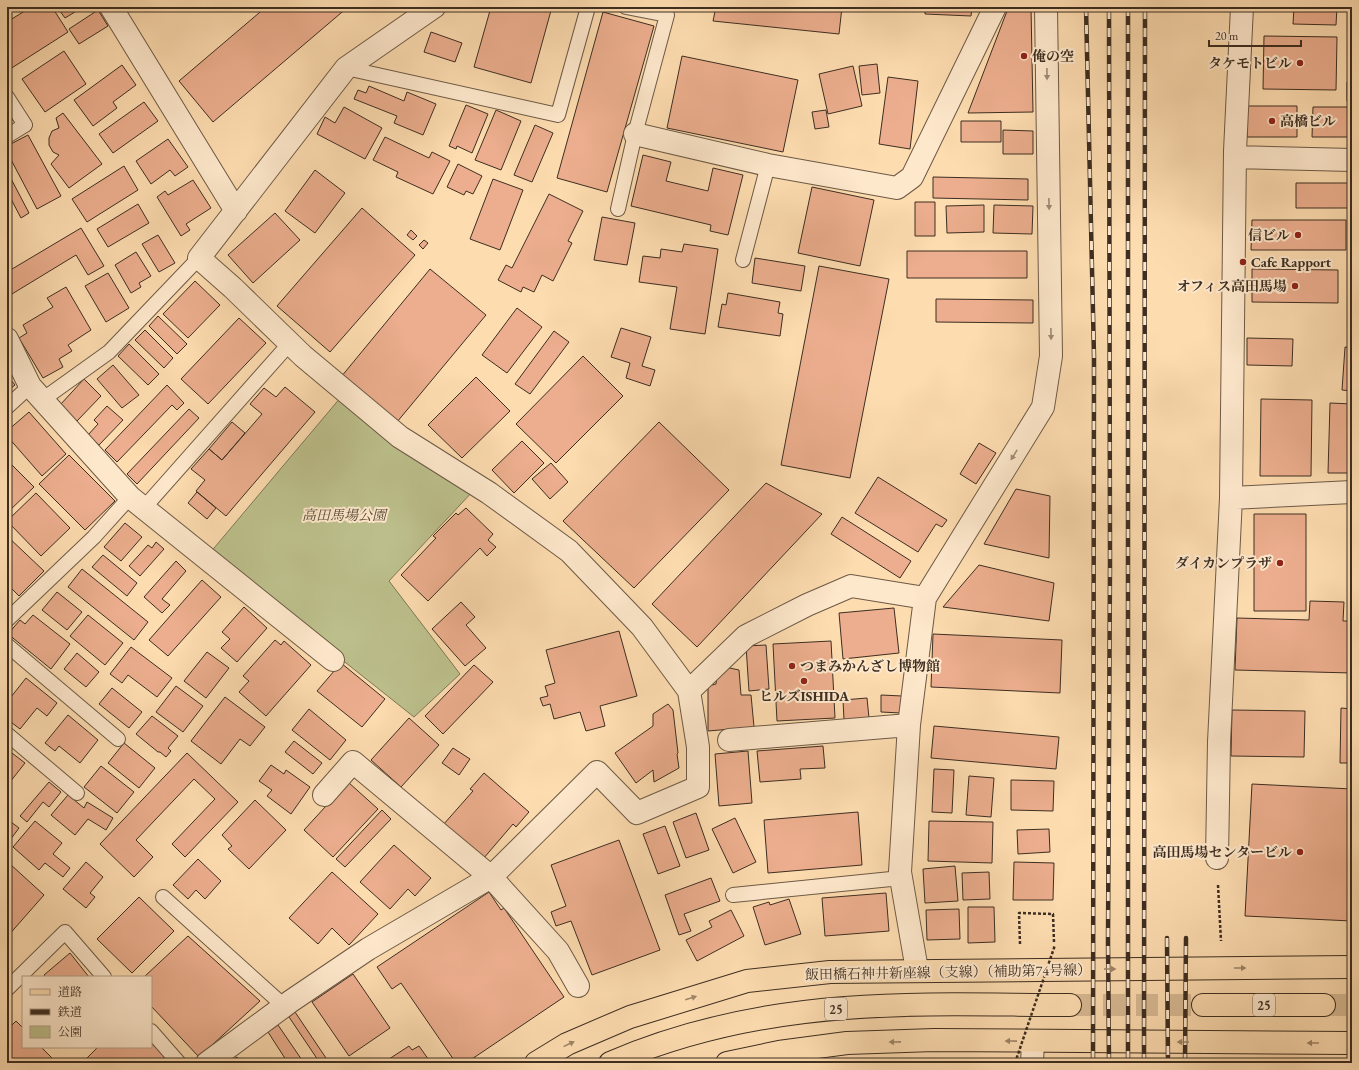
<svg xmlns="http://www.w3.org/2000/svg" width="1359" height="1070" font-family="'EB Garamond','Noto Serif JP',serif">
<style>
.green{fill:#bdc18d;stroke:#7d7857}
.building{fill:#ecae8e;stroke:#3d2e21}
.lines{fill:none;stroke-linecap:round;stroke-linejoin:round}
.primary-tunnel{stroke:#d7b993;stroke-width:22;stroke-dasharray:22 11;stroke-linecap:butt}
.service-casing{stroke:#6d5a45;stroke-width:16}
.minor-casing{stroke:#6d5a45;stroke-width:24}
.primary-casing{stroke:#3d2e21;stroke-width:24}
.path{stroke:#3d2e21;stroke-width:2.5;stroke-dasharray:3 2;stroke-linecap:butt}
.service{stroke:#fee8cc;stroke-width:14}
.minor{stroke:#fee8cc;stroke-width:22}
.primary{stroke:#fddcb0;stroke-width:22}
.rail-casing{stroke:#3d2e21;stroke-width:4.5}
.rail{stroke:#fee8cc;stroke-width:3;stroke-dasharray:9;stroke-linecap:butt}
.path-bridge{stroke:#3d2e21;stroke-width:2.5;stroke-dasharray:3 2;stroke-linecap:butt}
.oneway{fill:#9e8b76}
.oneway2{fill:#9d8568}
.poi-dot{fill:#8f2418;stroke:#fee8cc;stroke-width:1.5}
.labels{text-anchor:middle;stroke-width:4;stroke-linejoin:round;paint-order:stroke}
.shield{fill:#fee8cc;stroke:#776654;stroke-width:1}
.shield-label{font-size:13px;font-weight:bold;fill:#3d2e21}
.poi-label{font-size:14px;font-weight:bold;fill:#3d2e21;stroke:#fee8cc;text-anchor:end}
.park-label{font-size:14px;font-style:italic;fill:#574b37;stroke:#fee8cc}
.street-label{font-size:14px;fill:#3d2e21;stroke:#fee8cc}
</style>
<rect width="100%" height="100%" fill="#fddcb0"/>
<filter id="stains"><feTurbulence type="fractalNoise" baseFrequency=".005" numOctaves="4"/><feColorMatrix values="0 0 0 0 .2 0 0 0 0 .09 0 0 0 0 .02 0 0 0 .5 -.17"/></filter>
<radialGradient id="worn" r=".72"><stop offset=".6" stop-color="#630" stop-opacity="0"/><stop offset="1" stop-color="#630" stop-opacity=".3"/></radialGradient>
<path class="green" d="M341,397L474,490L389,581L460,674L414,717L209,554Z"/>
<path class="building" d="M31,7H52L68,32L7,71V22Z
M57,7H83L65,18Z
M266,7H348L213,122L179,81Z
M491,7H552L531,83L474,67Z
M716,7H842L839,34L713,21Z
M925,7H972L971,16L925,14Z
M1019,7H1031L1033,112L968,113L1007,11Z
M1294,7H1337L1336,25L1293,24Z
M1350,7H1352V29H1351Z
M98,10L108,26L79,44L69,29Z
M603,12L654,26L607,192L557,178Z
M431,32L462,43L455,62L424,52Z
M1264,36L1337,37L1336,90L1263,89Z
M1348,42H1352V78H1349Z
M64,51L86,84L45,112L22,79Z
M682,56L798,80L783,152L667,128Z
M877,64L880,93L862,95L859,66Z
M122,65L136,85L113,102L117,108L93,126L74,100Z
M853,66L862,106L828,114L819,74Z
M888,77L918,81L910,149L879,144Z
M1347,82H1352V101H1347Z
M369,86L404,101L407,92L436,104L423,135L394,123L397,116L354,99L358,90L366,93Z
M144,102L158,121L113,153L99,134Z
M466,105L488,114L472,153L457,146L456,149L449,146Z
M7,106L14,119L7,123Z
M1247,106H1297V137H1247Z
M344,107L382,128L365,159L317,134L325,117L335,123Z
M1313,107H1352V137H1312Z
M496,110L521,121L501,170L475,160Z
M826,110L829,127L815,129L812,112Z
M63,113L102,164L69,188L51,164L59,155L53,152L49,145V138L52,131L59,128L56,118Z
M961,121H1001V142H961Z
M535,125L553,133L532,182L514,175Z
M1003,130L1033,131V154H1003Z
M28,135L61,196L37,209L7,152V146Z
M385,137L429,158L432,152L450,161L433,194L396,177L398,172L373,160Z
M168,139L188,167L175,176L170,170L151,184L136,161Z
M643,155L671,162L666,181L708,191L713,168L743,175L728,235L710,231L711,225L631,206Z
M458,164L482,176L473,194L466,191L464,195L447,187Z
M124,166L138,190L87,222L72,199Z
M315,170L345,193L315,233L285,211Z
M7,171L29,213L21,218L11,199L7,201Z
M933,177L1028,179V200L933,198Z
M493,179L523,190L500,250L470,239Z
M193,180L211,208L186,224L190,230L181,236L157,197L165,191L168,195Z
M1296,183H1352V208H1296Z
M812,187L874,200L860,266L798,253Z
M549,194L583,211L568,241L572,243L553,281L542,275L534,292L523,287L521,292L498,280L506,265L512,268Z
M915,202H935V236H915Z
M138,204L149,223L108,247L97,229Z
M984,205V232L947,233L946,206Z
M994,205L1033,206L1032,234L993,233Z
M362,208L415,255L330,352L277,306Z
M275,213L300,240L253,283L228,255Z
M602,217L635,223L627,265L594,260Z
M1252,220H1346V250H1251Z
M81,228L104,266L88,275L76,255L7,297V272Z
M411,230L417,236L413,240L407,235Z
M158,235L175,263L159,272L142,244Z
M424,240L428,243L423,249L419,245Z
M684,244L718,249L705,334L670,329L677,287L639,282L643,256L660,258L661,249L682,252Z
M907,251H1027V278H907Z
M136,252L151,276L139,283L141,287L131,293L115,265Z
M755,258L805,266L801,291L752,283Z
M819,266L889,279L850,478L781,465Z
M430,269L486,315L397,422L341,377Z
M1252,269L1338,270V303L1252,302Z
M108,273L129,308L106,322L85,286Z
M195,281L220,305L188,338L163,314Z
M1352,283V336H1351Z
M66,287L91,330L68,345L72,351L59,359L63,367L43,378L19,338L27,333L23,325L53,307L47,298Z
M728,293L780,302L778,313L783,314L780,336L718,327L722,304L726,305Z
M936,299L1033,300V323L936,322Z
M517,308L542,327L507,373L482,355Z
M158,316L187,344L177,354L149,326Z
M239,318L266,343L208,404L181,379Z
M621,328L651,337L642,366L655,370L650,386L626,378L630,363L611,357Z
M145,330L173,358L164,368L135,340Z
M554,331L569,342L530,394L515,384Z
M1247,338L1293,339L1292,366L1247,365Z
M129,344L159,374L148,385L118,356Z
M1345,347L1352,348V391L1342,390Z
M583,356L623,396L556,463L516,424Z
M113,365L139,395L122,408L97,379Z
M7,375L15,385L7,391Z
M476,377L510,411L462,458L428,425Z
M84,379L101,396L77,421L60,405Z
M167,385L184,403L177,410L172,405L117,462L105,450Z
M285,387L315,412L226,516L196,491L205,480L191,469L209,449L222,460L262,414L250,404L264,388L276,397Z
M1261,399L1312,400L1311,476H1260Z
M1330,403L1352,404V473H1328Z
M107,406L123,420L99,445L88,435L98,424L94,420Z
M189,409L199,418L137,484L127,474Z
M29,412L66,454L42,476L7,436V431Z
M232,422L245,433L222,460L209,449Z
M659,422L729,490L634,588L563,521Z
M522,441L544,463L514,493L492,470Z
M979,443L996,453L976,484L960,474Z
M69,455L115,501L85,530L39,484Z
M7,460L34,487L7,513Z
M551,463L568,482L550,499L532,479Z
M878,477L947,520L942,527L936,524L918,552L855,513Z
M766,483L822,514L697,647L652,604Z
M1016,489L1050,496L1049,558L984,544Z
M197,492L216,508L207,519L188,503Z
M36,493L70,528L41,556L7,521Z
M466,508L493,534L488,540L496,547L487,556L480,548L428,601L401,575L436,538L433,536L456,513L458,515Z
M1254,514H1306V611H1254Z
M842,517L911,561L900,578L831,534Z
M125,523L142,537L121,561L104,547Z
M7,536L44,571L19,596L7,584Z
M156,542L164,549L140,576L129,566L148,545L152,548Z
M103,555L137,583L127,596L92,567Z
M176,561L186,571L162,599L170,605L162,613L144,597Z
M979,565L1054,583L1049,621L943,607Z
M82,569L148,622L134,640L68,587Z
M202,580L221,597L168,656L149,640Z
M57,592L82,612L67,630L42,610Z
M1310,601L1344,602L1343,621H1352V673L1235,670L1237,618L1309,620Z
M461,602L475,617L466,625L486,648L465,666L432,629Z
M244,607L267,628L237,662L221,648L230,639L222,632Z
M894,608L899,653L843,659L839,613Z
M33,615L70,644L51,669L8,634L20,620L25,624Z
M88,615L123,643L105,665L70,636Z
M619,631L637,696L600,706L605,726L586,731L580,712L554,719L550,704L543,706L540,698L548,696L545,686L555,683L546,650Z
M933,634L1062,640L1060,693L931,687Z
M275,640L281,645L284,641L311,665L266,716L239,692L249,681L243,676Z
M831,641L835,718L777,721L773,644Z
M766,645L769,689L749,691L746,646Z
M131,647L172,678L157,697L128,675L122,683L110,674Z
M207,652L229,668L206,698L184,681Z
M77,653L99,672L86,687L64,669Z
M7,659L12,663L8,668L12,671L7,677Z
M341,663L385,699L362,727L317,691Z
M474,665L493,682L443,734L425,716Z
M725,667L739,670L741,695H751L754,727L708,731V686L716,684L717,674Z
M26,678L57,703L47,716L37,708L20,729L7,719V702Z
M176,686L203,706L183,732L156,712Z
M112,688L142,712L129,728L99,704Z
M881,695L902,696L901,713L881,712Z
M225,697L265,727L250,746L240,739L221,764L191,741Z
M867,698L869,718L844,720L843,700Z
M668,704L673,710L678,753L677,754L679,768L654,782L653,770L636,783L615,753L653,726V714Z
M1341,708L1352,709V763H1340Z
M309,709L346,740L330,760L292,730Z
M1232,710L1305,711L1304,757L1231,756Z
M68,715L98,740L80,763L59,746L55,751L45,743Z
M152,716L178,736L168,748L171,751L166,757L160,752H158L136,734Z
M409,718L439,745L401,787L371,760Z
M934,726L1059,737L1056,769L931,758Z
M294,741L322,763L313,774L285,752Z
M124,743L155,768L139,788L108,763Z
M823,746L825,768L800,769L801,779L760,782L757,751Z
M453,748L470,759L459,775L442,763Z
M8,750L25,763L10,782L7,780V751Z
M748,751L752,803L719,806L715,754Z
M187,753L238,802L185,857L172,844L215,799L194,779L136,840L153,857L134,877L100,844Z
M271,765L284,774L286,770L310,787L291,814L267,796L272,790L259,781Z
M101,766L134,792L117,813L84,787Z
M934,769L954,770L952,813L932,812Z
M484,773L529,812L516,827L513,824L483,859L443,825L473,791L470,789Z
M969,776L994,778L991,817L966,815Z
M1011,780L1054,781L1053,811L1011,810Z
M49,782L61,792L49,807L43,802L27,822L20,816Z
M348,782L378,809L333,857L304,830Z
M1252,784L1352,789V921L1245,916Z
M68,795L84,808L87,802L113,818L106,830L88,819L75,835L51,815Z
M255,800L286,830L249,869L228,849L232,846L222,835Z
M382,810L391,819L345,867L336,859Z
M858,812L862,865L768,873L764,820Z
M696,813L709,850L686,858L673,822Z
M735,818L756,862L733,873L712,829Z
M7,819L19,828L7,844Z
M35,821L62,843L53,854L70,868L63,877L45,863L39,870L13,847Z
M929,821L993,822L992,863L928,861Z
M665,826L680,866L658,874L643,834Z
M1049,829L1050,852L1018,854L1017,830Z
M619,840L660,950L592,975L571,921L556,926L551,912L566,906L551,865Z
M394,845L431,878L415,896L408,889L390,909L360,882Z
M198,859L221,881L205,899L196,890L188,899L173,885Z
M86,862L103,877L90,893L95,897L86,908L63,889Z
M1014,862L1054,863L1053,900H1013Z
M10,864L44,895L7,937V868Z
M955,866L958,901L925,903L923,869Z
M332,872L378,914L349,945L332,928L318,944L289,918Z
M989,872L990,899L963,900L962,873Z
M711,878L720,901L684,914L691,931L679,935L665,895Z
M489,892L501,910L504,908L564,997L466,1063H456L401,983L392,989L377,967Z
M886,893L889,931L825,936L822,898Z
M139,897L174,931L132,973L97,939Z
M789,899L801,934L765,945L753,907L769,902L770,905Z
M968,907H994L995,942L968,943Z
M959,909L960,939L927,940L926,910Z
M731,910L744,936L697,961L686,940L712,927L709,921Z
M188,936L260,1001L199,1057L151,1006V977H144Z
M70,953L89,977H46L44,975Z
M353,974L390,1028L349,1056L312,1002Z
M295,1012L328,1061L326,1063H320L289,1017Z
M16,1021L23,1028V1047H41L57,1063H7V1022L11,1026Z
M278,1025L304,1063H288L268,1032Z
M151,1043L172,1063H85L84,1061L98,1047H151Z
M409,1046L412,1050L419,1046L431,1063H383Z
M237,1057L241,1063H228Z"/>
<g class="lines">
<path class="primary-tunnel" d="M1070,1005H1203
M1324,1005H1352"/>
<defs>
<path id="service" d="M346,68L558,115L588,7
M7,97L25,125L7,136
M618,209L635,134L667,15L626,7
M743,260L768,165
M42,400L109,352L199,258
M7,407L30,386
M143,509L290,343
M7,620L94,537L130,497
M7,645L118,739
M7,734L77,793
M733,895L901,878
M163,897L284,1006
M7,989L65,932L104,977
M151,1031L179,1063"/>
<path id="minor" d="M111,7L236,211
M635,134L768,165L897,188L912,177L995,7
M1235,157L1352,160
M7,339L30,386L130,497L333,660
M1231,498L1352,492
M689,691L746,636L807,605L851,586L925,598
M729,740L909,725
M324,795L353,762L491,877L558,951L578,986
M1217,858L1219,742L1231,498L1235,151L1242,7
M917,970L900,872L909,725L925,598L1043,407L1051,356L1046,7
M207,1063L291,1001L368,949L491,877L597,772L637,813L698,787V747L689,691L642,627L569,551L489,493L400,437L303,356L233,288L199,258L346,68L434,7
M1032,1063L1033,1041"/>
<path id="primary" d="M1203,1005H1324
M536,1063L567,1044L630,1017L747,981L830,972L1352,967
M610,1063C684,1031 765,1014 845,1008C920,1002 995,1005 1070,1005
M727,1063L779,1052L847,1043L934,1040L1352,1043"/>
</defs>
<use href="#service" class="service-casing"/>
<use href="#minor" class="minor-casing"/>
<use href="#primary" class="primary-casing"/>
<path class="path" d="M1218,885L1221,941
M1020,944L1019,913L1053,914L1054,942"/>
<use href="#service" class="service"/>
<use href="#minor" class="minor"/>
<use href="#primary" class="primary"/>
<defs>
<path id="rail" d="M1086,7L1094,356L1093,1063
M1128,7V1063
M1167,938L1168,1063
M1109,1063L1108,941L1110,563L1109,7
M1144,1063L1145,7
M1185,1063L1186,938"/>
</defs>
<use href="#rail" class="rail-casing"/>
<use href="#rail" class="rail"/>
<path class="path-bridge" d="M1015,1063L1055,945"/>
</g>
<defs><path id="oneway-solid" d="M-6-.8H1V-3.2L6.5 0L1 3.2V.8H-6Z"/></defs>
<g class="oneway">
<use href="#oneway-solid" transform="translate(1047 74) rotate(89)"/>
<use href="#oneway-solid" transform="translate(1049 204) rotate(89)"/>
<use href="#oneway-solid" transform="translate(1051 334) rotate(89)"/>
<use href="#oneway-solid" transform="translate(1014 455) rotate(122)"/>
</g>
<g class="oneway2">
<use href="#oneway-solid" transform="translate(1240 968)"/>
<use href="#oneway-solid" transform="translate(1110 969)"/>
<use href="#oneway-solid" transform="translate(691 998) rotate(-17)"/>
<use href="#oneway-solid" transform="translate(1011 1041) rotate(-179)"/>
<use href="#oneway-solid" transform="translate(895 1042) rotate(179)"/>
<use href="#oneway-solid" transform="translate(1183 1042) rotate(-180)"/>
<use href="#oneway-solid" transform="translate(1313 1043) rotate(-180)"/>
<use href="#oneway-solid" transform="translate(569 1044) rotate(-26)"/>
</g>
<g class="poi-dot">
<circle cx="1024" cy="56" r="4"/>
<circle cx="1300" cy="63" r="4"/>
<circle cx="1272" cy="121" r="4"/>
<circle cx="1298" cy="235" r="4"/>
<circle cx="1243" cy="262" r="4"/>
<circle cx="1295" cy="286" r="4"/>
<circle cx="1280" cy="563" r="4"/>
<circle cx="792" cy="666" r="4"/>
<circle cx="804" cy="681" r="4"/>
<circle cx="1300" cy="852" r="4"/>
</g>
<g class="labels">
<g class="shield">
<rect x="1253" y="994" width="22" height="22" rx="3"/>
<rect x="825" y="998" width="22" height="22" rx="3"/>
</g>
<g class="shield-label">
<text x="1264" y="1010">25</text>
<text x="836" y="1014">25</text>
</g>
<g class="poi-label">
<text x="1032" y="61" text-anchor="start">俺の空</text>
<text x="1292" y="68">タケモトビル</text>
<text x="1280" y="126" text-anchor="start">高橋ビル</text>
<text x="1290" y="240">信ビル</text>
<text x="1251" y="267" text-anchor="start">Cafe Rapport</text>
<text x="1287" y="291">オフィス高田馬場</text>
<text x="1272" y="568">ダイカンプラザ</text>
<text x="800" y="671" text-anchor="start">つまみかんざし博物館</text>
<text x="804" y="701" text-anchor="middle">ヒルズISHIDA</text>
<text x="1292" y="857">高田馬場センタービル</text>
</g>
<g class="park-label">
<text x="344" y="520">高田馬場公園</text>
</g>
<g class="street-label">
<text transform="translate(948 972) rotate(-1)" y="5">飯田橋石神井新座線（支線）（補助第74号線）</text>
</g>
</g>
<rect width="1359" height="1070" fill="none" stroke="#fddcb0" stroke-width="24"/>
<rect x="8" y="8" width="1343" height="1054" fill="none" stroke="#3d2e21" stroke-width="2"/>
<rect x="12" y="12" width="1335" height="1046" fill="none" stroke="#3d2e21"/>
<rect x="22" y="976" width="130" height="72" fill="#fee8cc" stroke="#b19e88"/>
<rect x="30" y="989" width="20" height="6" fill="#fddcb0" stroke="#b19e88"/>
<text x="58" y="996" font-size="12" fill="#3d2e21">道路</text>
<rect x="30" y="1009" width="20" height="6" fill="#3d2e21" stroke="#b19e88"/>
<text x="58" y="1016" font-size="12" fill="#3d2e21">鉄道</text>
<rect x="30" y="1026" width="20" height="12" fill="#bdc18d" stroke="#b19e88"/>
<text x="58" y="1036" font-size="12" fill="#3d2e21">公園</text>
<path d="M1209 40v6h92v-6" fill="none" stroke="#3d2e21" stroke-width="2"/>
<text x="1215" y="40" font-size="12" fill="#3d2e21" stroke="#fee8cc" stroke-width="3" paint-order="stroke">20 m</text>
<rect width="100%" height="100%" filter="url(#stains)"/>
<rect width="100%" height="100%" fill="url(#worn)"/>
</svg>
